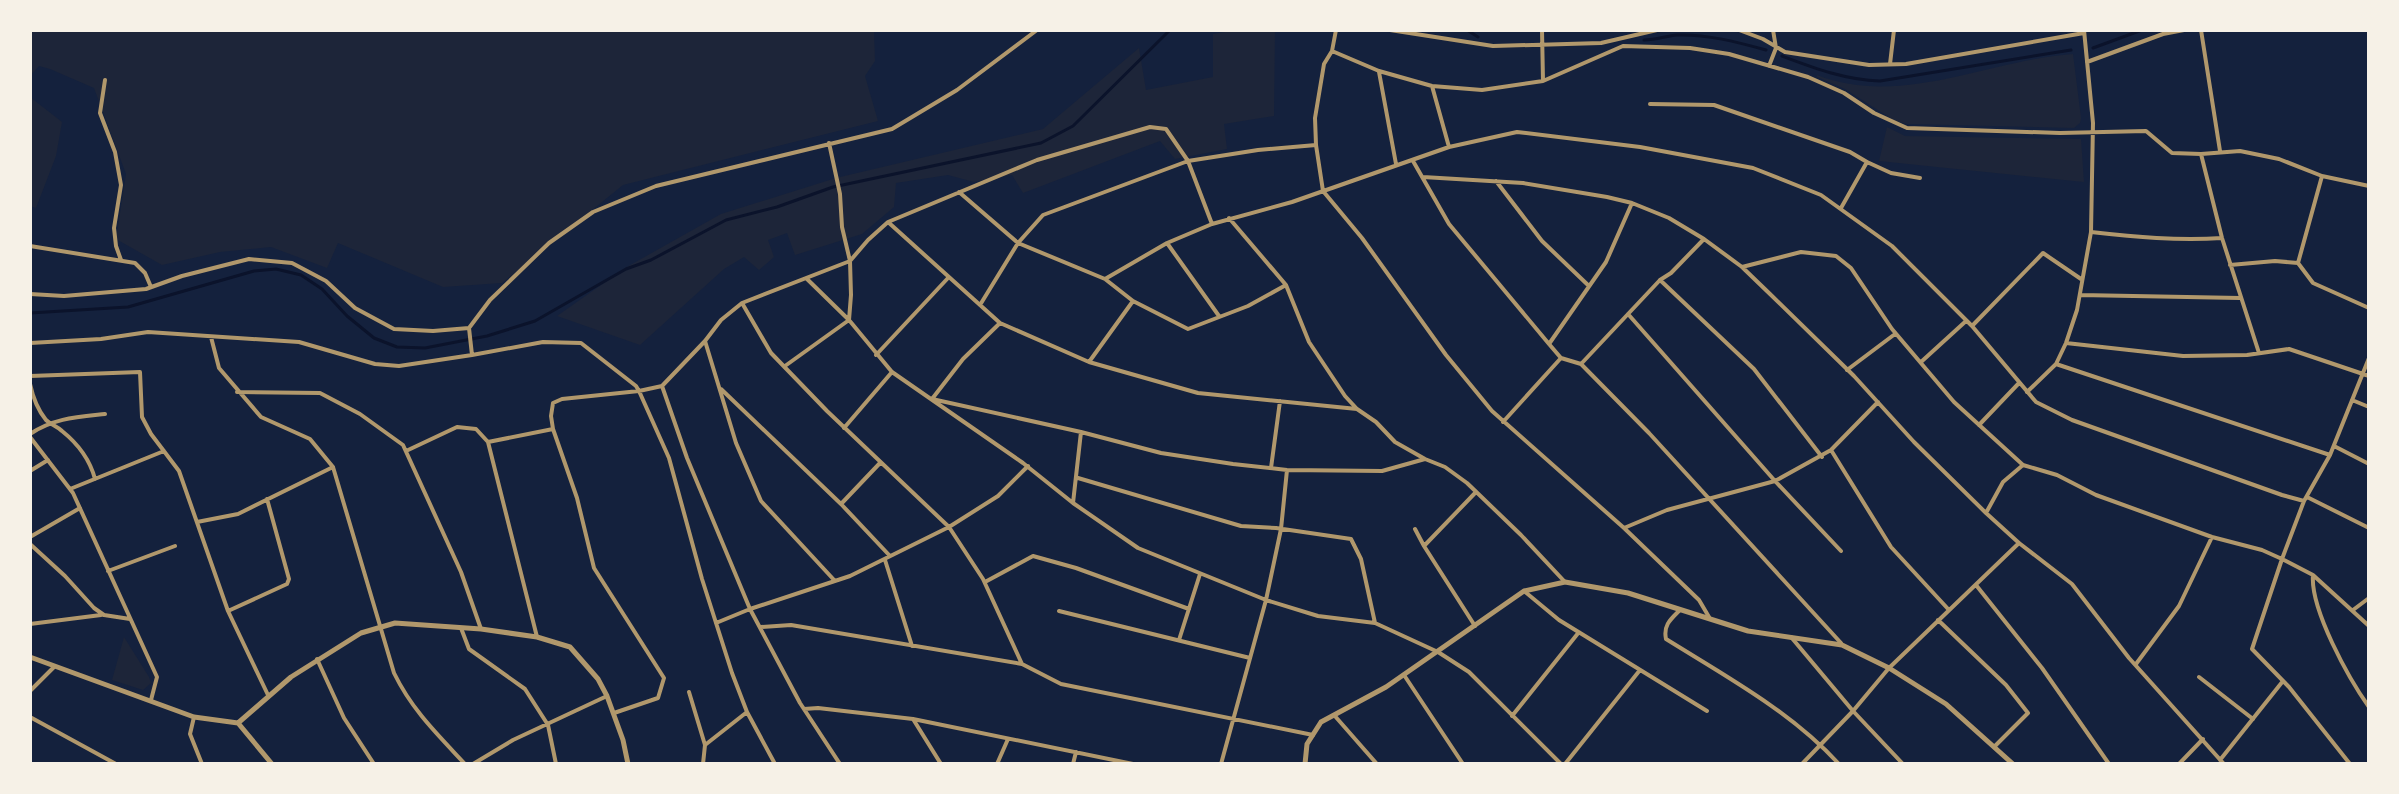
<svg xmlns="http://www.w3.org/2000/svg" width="2399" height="794" font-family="'Archivo Narrow',sans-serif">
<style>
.green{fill:#1d2539}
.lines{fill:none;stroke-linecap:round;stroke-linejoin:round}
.stream{stroke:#0b132b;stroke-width:3}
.minor{stroke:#b1986c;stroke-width:4}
.tertiary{stroke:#b1986c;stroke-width:5}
</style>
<rect width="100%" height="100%" fill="#14213d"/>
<path class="green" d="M30,30H874L875,61L865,76L878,121L623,185L502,283L443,287L338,243L327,268L271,247L220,252L162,265L116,239L126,174L94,88L50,69L39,66L30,76Z
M1236,30H1275L1274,116L1224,124L1227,149L1175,159L1160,141L1023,193L1012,175L974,182L948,175L896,183L894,207L862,234L795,255L787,233L768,240L774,257L759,270L744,257L724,269L640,345L557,316L625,268L721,214L836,178L1043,129L1139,48L1146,90L1213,77V34Z
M2073,54L2081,118L2080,123L2074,128L1907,124L1895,121L1845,89L1817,77V75C1901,108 1988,60 2073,54Z
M30,97L62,122L56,156L36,208L30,206Z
M1887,127L1905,136L2081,139L2084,182L1879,161Z
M124,637L149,677L151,683L143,690L112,680Z"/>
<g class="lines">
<path class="stream" d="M1467,30L1478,37
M1644,40C1656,40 1666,36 1677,35C1707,34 1737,42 1766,50
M2093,48L2142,30
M1782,56C1814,68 1845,80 1880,81L2071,50
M30,313L128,307L254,271L276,269L301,275L322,289L347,316L374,338L397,347L425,348L487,336L535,321L626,269L651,260L726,220L777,207L833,187L1041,143L1073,126L1170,30"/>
<path class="minor" d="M1193,30H1203
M1336,30L1332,51L1324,64L1315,118L1316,145L1323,191L1362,238L1446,355L1492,411L1624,528L1699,600L1709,617
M1390,30L1493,46L1601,43L1657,30
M1542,30L1543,81
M1739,30L1763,39L1785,52L1869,65L1906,64L2084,33
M2201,30L2220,151
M1332,51L1379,71L1432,86L1482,90L1543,81L1623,46L1690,48L1729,54L1808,77L1844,93L1874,113L1907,128L2060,133L2146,131L2172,153L2201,154
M2087,62L2163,34L2184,30
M1890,64L1894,30
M1769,66L1776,48L1773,30
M1379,72L1396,164
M105,80L100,113L115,152L121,185L114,228L116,246L121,260
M1432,86L1449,147
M1650,104L1714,105L1850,152L1867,162L1841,208
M1413,161L1449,224L1549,344L1561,358L1581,364L1649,433L1841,643
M1867,162L1891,173L1920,178
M2322,176L2298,263L2313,283L2369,308
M1423,177L1523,183L1607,197L1632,203L1669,218L1704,239L1742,267L1770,294L1854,376L1914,442L1986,513L2019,543L2072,584L2129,658L2224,764
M1496,181L1542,241L1589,286
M959,192L1018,243L1105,279L1133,301L1188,329L1248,306L1286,285
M1229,218L1286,285L1309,342L1345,396L1357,409L1376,422L1395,442L1425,459L1445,467L1467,483L1521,535L1565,582
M888,222L1000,323L1089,362L1198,393L1357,409
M2091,232C2135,237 2178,241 2222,238
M1167,243L1219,316
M30,246L135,263L145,273L151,287
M2230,265L2275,261L2298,263
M1742,267L1801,252L1836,256L1851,268L1892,329L1954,402L2023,465L2057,475L2096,495L2212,537L2262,550L2282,559L2313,575L2369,626
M807,279L849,320L892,372L1023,463L1073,503L1138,548L1266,600L1318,616L1375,623L1438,652L1469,672L1561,764
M1105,279L1167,243L1212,224L1292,202L1449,147L1517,132L1640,147L1753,168L1821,195L1892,246L1972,326L2036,402L2072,420L2282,495L2304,501
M1660,280L1754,369L1822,457
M30,294L64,296L146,289L182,276L249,259L292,263L326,281L355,308L394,329L433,331L469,328
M2080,295L2240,298
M742,303L771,353L827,411L949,527L983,579L1022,664L1061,684L1313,735
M980,305L1018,243L1043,215L1188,161L1258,150L1316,145
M1628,314L1775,481L1841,551
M1000,323L963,359L932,399L1081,432L1161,453L1233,464L1287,470L1382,471L1425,459
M1972,326L2043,253L2081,279
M211,337L219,368L261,417L310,439L333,467L394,673C412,710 437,734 465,764
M705,341L736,443L761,501L835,581
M30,343L101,339L148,332L299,342L375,364L399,366L472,355L543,342L581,343L636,386L639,391L669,458L702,579L732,673L747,712L775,764
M2066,343L2183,356L2247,355L2289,349L2369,376
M1549,344L1606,262L1632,203
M2259,353L2222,238L2201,154L2240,151L2279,159L2322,176L2369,186
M472,355L469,328L490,300L549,243L593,212L656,186L892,129L957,90L1037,30
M876,355L948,278
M1089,362L1133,301
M1921,362L1966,321
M1581,364L1660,280L1671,273L1704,239
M2056,364L2330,455
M785,366L849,320L851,295L850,261L842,227L840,194L829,143
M1847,370L1895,334
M30,376L140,372L142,417L151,434L179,471L228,611L268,695
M30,384C33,398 37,409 46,420C51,425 57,426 62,431C77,443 90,460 95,479
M662,386L687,458L750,609L800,703L840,764
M721,389L841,504L890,556
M237,392L320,393L360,414L403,445L461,572L481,629
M2027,392L2056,364L2066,343L2077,310L2091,232L2093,123L2084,30
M2352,400L2369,407
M1503,422L1561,358
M1979,425L2019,383
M844,428L892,372
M553,429L551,416L553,403L562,399L639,391L662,386L705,341L721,320L742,303L850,261L868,240L888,222L1037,160L1150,127L1166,129L1188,161L1212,224
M30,434C54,418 77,417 105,414
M30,437L73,493L157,677L151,700
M2334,446L2369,464
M1831,450L1891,547L1949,610
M406,451L457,427L476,429L488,442
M1271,468L1280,401
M30,471L48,460
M1078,478L1241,526L1276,528L1351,539L1361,559L1375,623
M70,489L164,451
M2307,497L2369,528
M1073,503L1081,432
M841,504L880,463
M1986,513L2003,482L2023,465
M197,522L238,514L333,467
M1624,528L1667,510L1775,481L1831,450L1878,402
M1415,529L1424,546
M30,537L80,508
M30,544L65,576L94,608L104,615L130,619
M885,560L912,646
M108,571L175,546
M2313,575C2310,609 2349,679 2369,707
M985,582L1033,556L1076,568L1189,609
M1976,585L2042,668L2109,764
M1524,591L1559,620L1707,711
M1680,610C1671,619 1663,625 1666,639C1727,677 1790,711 1839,764
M2353,610L2369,598
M228,611L287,584L289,579L267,499
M1059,611L1250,658
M1938,620L2006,685L2028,713L1995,746
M716,623L750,609L850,576L949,527L998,496L1028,466
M30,624L101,615
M1475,626L1424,546L1476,492
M761,627L791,625L1022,664
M461,628L469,649L525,689L548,725L556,764
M537,637L488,442L553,429L577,498L594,568L664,678L658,698L614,713
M1791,637L1853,711L1903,764
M1179,640L1200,574
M317,659L344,718L374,764
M2136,664L2179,606L2212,537
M1404,675L1463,764
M2199,677L2253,719
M30,691L54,667
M689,692L705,745
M804,709L818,708L913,719L1133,764
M1334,715L1377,764
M1512,716L1579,632
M30,717L116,764
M194,717L190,734L202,764
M913,719L941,764
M2220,760L2283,681
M473,764L513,740L607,696
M703,764L705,745L747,712
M997,764L1008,739
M1073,764L1076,752
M1221,764L1266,600L1281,529L1287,470
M1565,764L1640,670
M1802,764L1853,711L1889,668L2019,543
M2179,764L2203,739
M2350,764L2289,687L2252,649L2282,559L2304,501L2330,455L2369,358"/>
<path class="tertiary" d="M30,657L194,717L238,723L272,764
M238,723L291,677L361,633L395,623L481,629L537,637L570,647L598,679L607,696L623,740L628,764
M1305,764L1307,744L1321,722L1386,687L1524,591L1565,582L1628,593L1748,631L1842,645L1889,668L1946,704L2013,764"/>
</g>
<rect width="2399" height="794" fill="none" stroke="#f6f1e7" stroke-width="64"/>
</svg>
